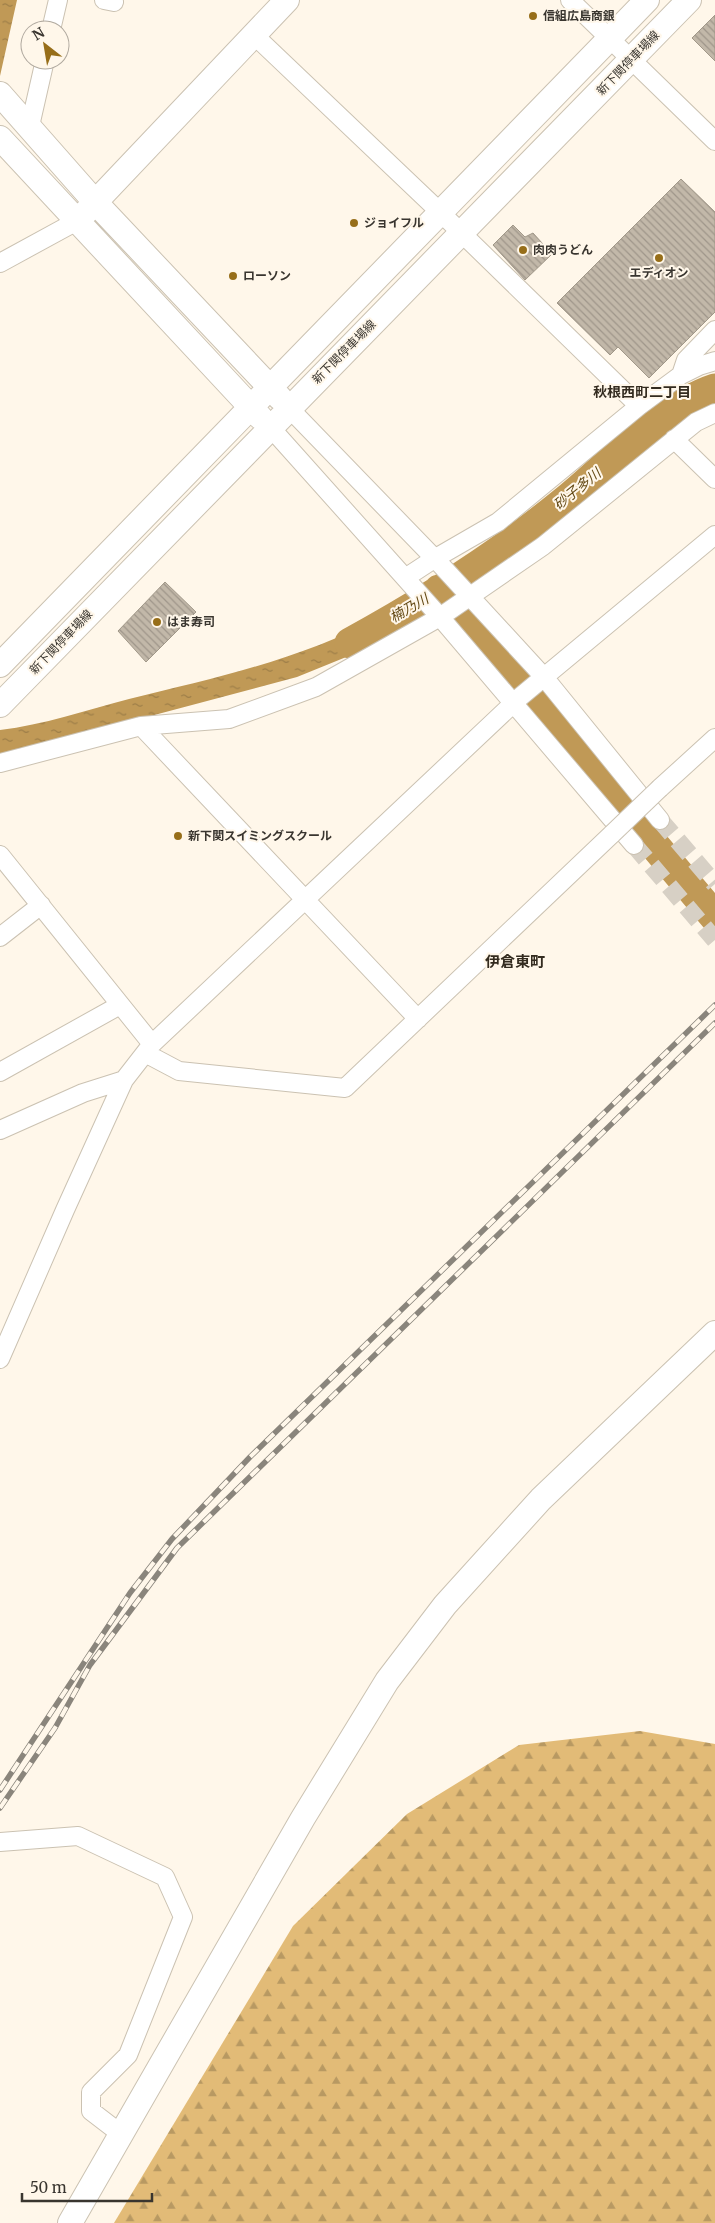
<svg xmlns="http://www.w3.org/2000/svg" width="715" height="2223" font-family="Merriweather,'Noto Sans JP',serif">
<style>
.forest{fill:url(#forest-firs)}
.water{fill:url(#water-ripples)}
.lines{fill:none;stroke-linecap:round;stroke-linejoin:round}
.river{stroke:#c09956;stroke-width:31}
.building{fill:url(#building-back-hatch);stroke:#a19889}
.street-tunnel{stroke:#d7d0c5;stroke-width:18;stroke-dasharray:18 9;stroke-linecap:butt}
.street-casing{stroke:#cbc2b2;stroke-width:20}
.secondary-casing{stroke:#cbc2b2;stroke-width:26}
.street{stroke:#fff;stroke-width:18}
.secondary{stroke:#fff;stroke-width:24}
.rail-casing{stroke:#8a857c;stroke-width:5.5}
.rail{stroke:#fff7ea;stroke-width:4;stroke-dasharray:11;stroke-linecap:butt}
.street-bridge-casing{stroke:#cbc2b2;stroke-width:20;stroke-linecap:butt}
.street-bridge{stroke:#fff;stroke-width:18}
.poi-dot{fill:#976e19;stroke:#fff7ea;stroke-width:2}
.labels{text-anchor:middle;stroke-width:4;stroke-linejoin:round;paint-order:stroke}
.poi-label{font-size:12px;font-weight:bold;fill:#39352f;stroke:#fff7ea;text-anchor:start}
.street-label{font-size:12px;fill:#39352f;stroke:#fff7ea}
.neighbourhood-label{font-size:14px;font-weight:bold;fill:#332b1f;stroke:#fff7ea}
.water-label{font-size:14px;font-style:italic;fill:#644914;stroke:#fff7ea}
.quarter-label{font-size:15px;font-weight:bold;fill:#332b1f;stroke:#fff7ea}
</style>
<defs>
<pattern id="forest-firs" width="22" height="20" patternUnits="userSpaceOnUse" patternTransform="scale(1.25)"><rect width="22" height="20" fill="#e2bb77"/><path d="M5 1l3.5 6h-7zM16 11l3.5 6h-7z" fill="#b89962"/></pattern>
<pattern id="water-ripples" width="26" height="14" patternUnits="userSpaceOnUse" patternTransform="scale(1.25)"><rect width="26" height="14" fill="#c09956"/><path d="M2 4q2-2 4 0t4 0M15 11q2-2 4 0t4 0" fill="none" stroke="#9d7e48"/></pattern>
<pattern id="building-back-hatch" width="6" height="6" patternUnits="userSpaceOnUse" patternTransform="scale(1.25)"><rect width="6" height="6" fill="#c2b8a9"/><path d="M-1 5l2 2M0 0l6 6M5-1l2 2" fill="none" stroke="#9f968a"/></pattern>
</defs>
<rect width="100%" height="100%" fill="#fff7ea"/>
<path class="forest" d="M640,1731L715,1744V2223H114L293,1926L407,1814L519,1745Z"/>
<path class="water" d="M0,0H17L0,76Z
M385,615L393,633L361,651L297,677L0,756V730C43,725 87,710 129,699C219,677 302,659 385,615Z"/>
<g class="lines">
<path class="river" d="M439,590L715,917
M350,643C425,602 498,556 564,502C609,466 661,407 715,389"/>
</g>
<path class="building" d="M715,15V61L692,38Z
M681,179L715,212V312L649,378L618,347L610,355L557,303Z
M513,225L525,237L533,233L552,254L525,280L493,245Z
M165,582L196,612L146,662L118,631Z"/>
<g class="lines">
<path class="street-tunnel" d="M660,820L715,884
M634,845L715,940"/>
<defs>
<path id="street" d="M104,0L114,2
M570,0L715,141
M51,30L58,0
M254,35L441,213L639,406
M30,126L45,60
M0,263L77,221
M681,375L686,360L715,330
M289,408L440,564L544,677L660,820
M271,428L440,617L634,845
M674,439L715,479
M405,578L434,559L498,522L639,406L681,375L699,366L715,361
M141,726L418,1019
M0,763L141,726L229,719L316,687L440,617L543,546L696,422L715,413
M660,788L715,738
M0,855L152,1044
M0,937L41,905
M145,1053L179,1071L345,1088L612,834
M0,1072L120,1005
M0,1130L83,1093L124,1080
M0,1359L65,1210L124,1080L152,1044L520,697L715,535
M0,1842L78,1836L165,1877L183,1917L128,2055L91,2092V2111L121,2134"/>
<path id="secondary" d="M0,94L96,203L280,398
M0,138L260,417
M85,213L287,0
M0,665C215,442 432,222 647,0
M0,705L689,0
M70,2223L303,1818L387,1681L445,1605L541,1499L715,1333"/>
</defs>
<use href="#street" class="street-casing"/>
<use href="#secondary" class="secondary-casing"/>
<use href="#street" class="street"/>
<use href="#secondary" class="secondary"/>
<defs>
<path id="rail" d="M0,1790L130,1593L172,1539L250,1457L715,1005
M0,1808L55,1728L90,1665L177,1548L715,1023"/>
</defs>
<use href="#rail" class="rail-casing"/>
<use href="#rail" class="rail"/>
<defs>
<path id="street-bridge" d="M612,834L660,788"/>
</defs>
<use href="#street-bridge" class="street-bridge-casing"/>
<use href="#street-bridge" class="street-bridge"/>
</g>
<g class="poi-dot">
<circle cx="533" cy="16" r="5"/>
<circle cx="354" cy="223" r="5"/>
<circle cx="523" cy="250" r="5"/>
<circle cx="659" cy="258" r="5"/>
<circle cx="233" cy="276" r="5"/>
<circle cx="157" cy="622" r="5"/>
<circle cx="178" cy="836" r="5"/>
</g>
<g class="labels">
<g class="poi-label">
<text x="543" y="20">信組広島商銀</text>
<text x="364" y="227">ジョイフル</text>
<text x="533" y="254">肉肉うどん</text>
<text x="659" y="277" text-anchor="middle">エディオン</text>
<text x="243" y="280">ローソン</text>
<text x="167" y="626">はま寿司</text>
<text x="188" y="840">新下関スイミングスクール</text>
</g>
<g class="street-label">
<text transform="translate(628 63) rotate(-46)" y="4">新下関停車場線</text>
<text transform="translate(344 352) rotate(-45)" y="4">新下関停車場線</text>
<text transform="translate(61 642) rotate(-46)" y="4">新下関停車場線</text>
</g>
<g class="neighbourhood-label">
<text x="642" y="397">秋根西町二丁目</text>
</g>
<g class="water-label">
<text transform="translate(577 489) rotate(-39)" y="5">砂子多川</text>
<text transform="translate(409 608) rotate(-30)" y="5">楠乃川</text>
</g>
<g class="quarter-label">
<text x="515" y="967">伊倉東町</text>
</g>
</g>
<g transform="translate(45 45) rotate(329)"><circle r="24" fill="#fff7ea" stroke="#b0a99f"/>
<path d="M0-4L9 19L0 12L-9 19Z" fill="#976e19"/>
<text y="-8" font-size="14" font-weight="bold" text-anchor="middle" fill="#39352f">N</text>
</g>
<path d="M22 2193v8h130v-8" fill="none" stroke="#39352f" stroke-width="2.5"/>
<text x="30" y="2193" font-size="15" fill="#39352f" stroke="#fff7ea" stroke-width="4" paint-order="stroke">50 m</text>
</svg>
